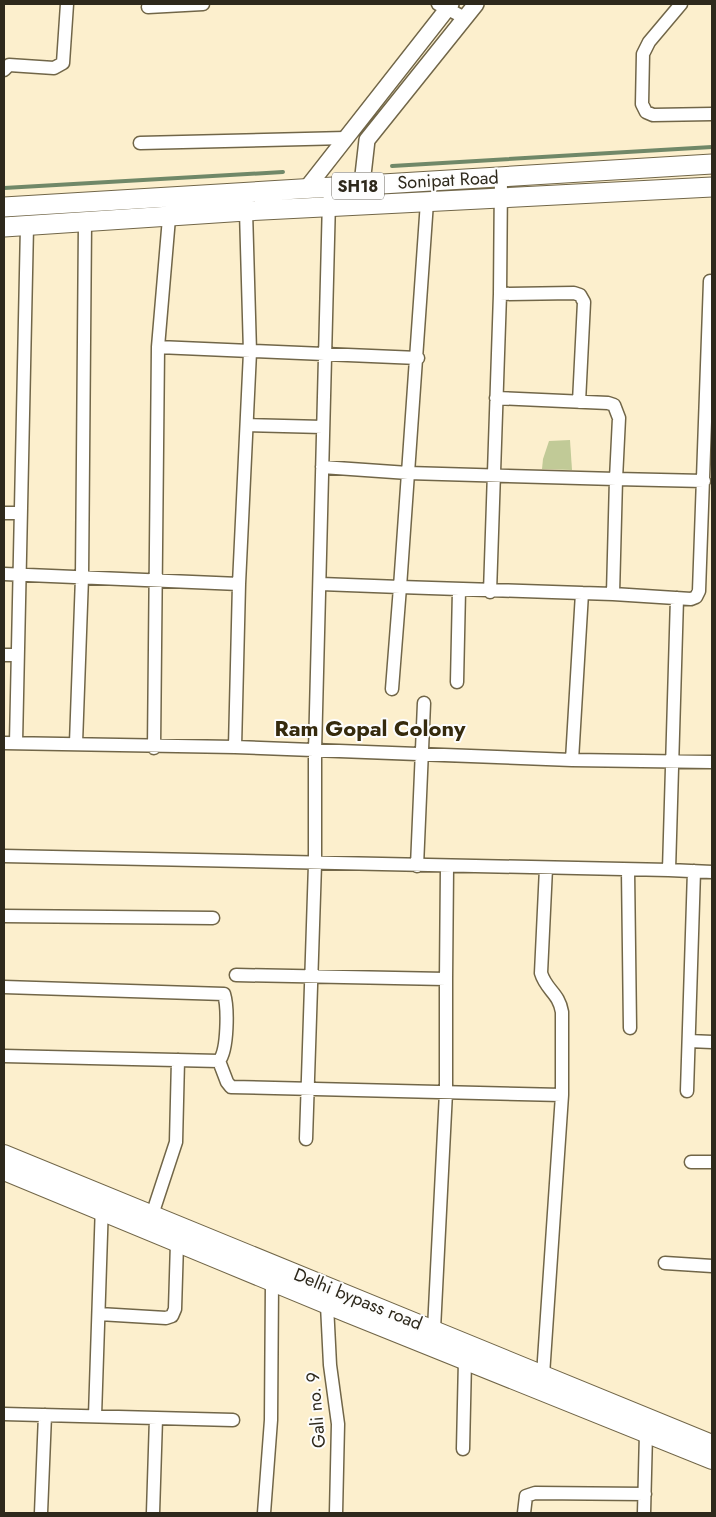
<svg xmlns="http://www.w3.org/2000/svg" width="716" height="1517" font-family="Jost,sans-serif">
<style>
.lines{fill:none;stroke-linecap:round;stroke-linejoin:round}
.stream{stroke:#708868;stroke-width:4}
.building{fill:#c1ca97}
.minor-casing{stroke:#716648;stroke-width:15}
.tertiary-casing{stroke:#716648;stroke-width:18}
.secondary-casing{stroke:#716648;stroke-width:20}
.primary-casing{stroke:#716648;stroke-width:21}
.minor{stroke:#fff;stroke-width:12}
.tertiary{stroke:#fff;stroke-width:15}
.secondary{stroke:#fff;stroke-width:18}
.primary{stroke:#fff;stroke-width:19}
.labels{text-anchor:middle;stroke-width:4;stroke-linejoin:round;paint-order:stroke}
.shield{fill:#fdfdfd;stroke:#6c6960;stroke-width:1}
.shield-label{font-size:16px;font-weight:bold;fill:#2e291c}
.street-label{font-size:18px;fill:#2e291c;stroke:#fdfdfd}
.district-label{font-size:22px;font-weight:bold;fill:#352a0d;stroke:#fdfdfd}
</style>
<rect width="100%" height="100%" fill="#fcefcd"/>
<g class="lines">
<path class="stream" d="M392,166L712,147
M4,188L283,172"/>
</g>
<path class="building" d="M570,440L572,470L542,469L543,459L549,441Z"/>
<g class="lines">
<defs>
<path id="minor" d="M438,4L465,18
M681,4L649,42L643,54L642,104L646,112L653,115L712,114
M148,7L203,4
M4,70L9,65L54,68L63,63L67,4
M140,143L346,138
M246,211L250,352L239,584L235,747L572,760L582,593L400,587L427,202
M500,294L574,293L580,295L584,302L579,402
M158,347L418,358
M496,398L608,403L614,405L619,418L616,479L704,481
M247,425L323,427
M322,467L408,473L616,479L613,594L582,593
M4,513H20
M4,574L239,584
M321,584L400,587L392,689
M490,592L500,294L501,177
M613,594L691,599L696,597L699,591L710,281
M4,655H17
M457,682L459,590
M4,743L235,747
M16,743L27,226
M76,743L82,577L85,223
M154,748L158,347L169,218
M572,760L712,762
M4,856L669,870L677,598
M417,866L424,703
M628,870L630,1028
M669,870L712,872
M4,916L213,918
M236,975L446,979V1092L434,1329
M446,979L447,867
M4,987L224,994C228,1007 228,1050 219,1061
M689,1041L712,1042
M4,1056L219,1061
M219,1061L227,1082L231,1087L562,1095
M687,1091L694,871
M306,1139L315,864V751L329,200
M691,1162H712
M152,1215L176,1142L178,1060
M665,1263L712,1266
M327,1305L330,1365L338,1424L336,1513
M99,1314L166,1318L172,1316L175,1309L177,1243
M543,1375L562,1095V1012C559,993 546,990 541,973L546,868
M4,1414L233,1420
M95,1416L102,1204
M463,1449L465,1360
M41,1513L45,1415
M153,1513L156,1418
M264,1513L271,1420L272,1282
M524,1513L526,1496L535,1493L645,1494
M644,1513L646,1433"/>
<path id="tertiary" d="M306,189L451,4
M365,205L363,175L367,140L476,4"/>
<path id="secondary" d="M4,1154L712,1444
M4,1171L347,1313L712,1460"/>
<path id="primary" d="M4,207L712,164
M4,227L246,211L712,187"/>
</defs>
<use href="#minor" class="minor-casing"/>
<use href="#tertiary" class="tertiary-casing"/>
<use href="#secondary" class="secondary-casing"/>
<use href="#primary" class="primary-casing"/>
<use href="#minor" class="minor"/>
<use href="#tertiary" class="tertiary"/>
<use href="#secondary" class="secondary"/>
<use href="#primary" class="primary"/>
</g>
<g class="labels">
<rect class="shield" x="332" y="172.5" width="52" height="27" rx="4"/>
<g class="shield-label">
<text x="358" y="192">SH18</text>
</g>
<g class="street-label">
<text transform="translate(448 180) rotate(-3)" y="6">Sonipat Road</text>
<text transform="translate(358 1299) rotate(22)" y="6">Delhi bypass road</text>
<text transform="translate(316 1410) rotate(-95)" y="6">Gali no. 9</text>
</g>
<g class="district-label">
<text x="370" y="736">Ram Gopal Colony</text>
</g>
</g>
<rect width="716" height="1517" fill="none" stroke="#2e291c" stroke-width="10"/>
</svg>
